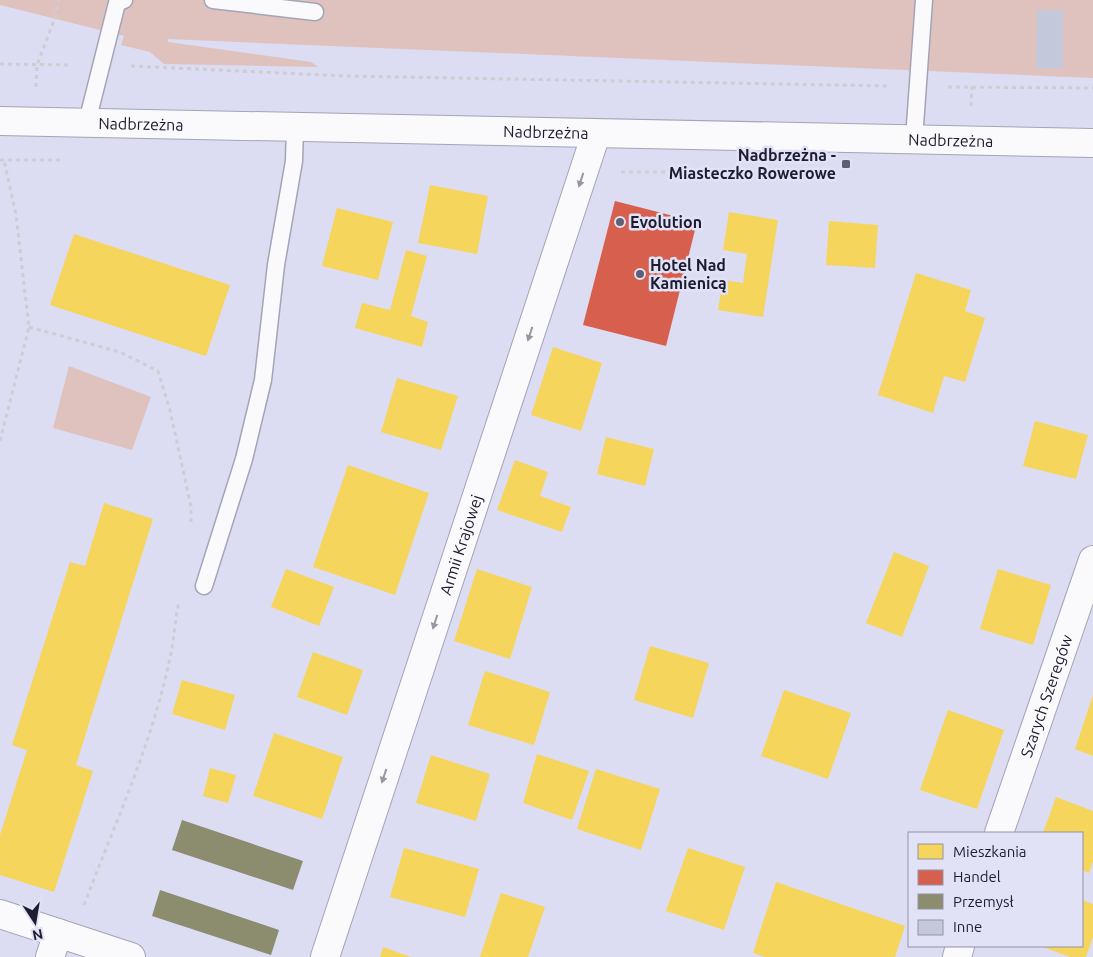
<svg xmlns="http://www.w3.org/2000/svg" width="1093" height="957" font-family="Ubuntu,sans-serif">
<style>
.green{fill:#dfc2be}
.homes{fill:#f6d55c}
.shops{fill:#d6604d}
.industry{fill:#8c8c6e}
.building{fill:#c3c8db}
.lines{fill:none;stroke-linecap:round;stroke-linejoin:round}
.lane-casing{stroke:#a4a4b7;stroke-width:19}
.street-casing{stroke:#a4a4b7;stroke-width:30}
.secondary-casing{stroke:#a4a4b7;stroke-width:30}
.path{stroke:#cecdd4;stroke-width:3;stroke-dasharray:4 4;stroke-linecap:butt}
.lane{stroke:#fafafd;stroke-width:16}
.street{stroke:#fafafd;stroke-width:28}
.secondary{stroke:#fafafd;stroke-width:28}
.oneway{fill:#9796a1}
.poi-dot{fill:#605f74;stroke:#e2e2f7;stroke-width:2}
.labels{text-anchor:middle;stroke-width:5;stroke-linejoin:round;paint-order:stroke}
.street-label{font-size:16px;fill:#1d1c30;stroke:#e2e2f7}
.poi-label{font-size:16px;font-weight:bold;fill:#1d1c30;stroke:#e2e2f7;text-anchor:start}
</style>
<rect width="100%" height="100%" fill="#dcdcf3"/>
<path class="green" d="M0,0H1093V78L168,39V42L311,62L318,67L164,64L150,52L121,45L124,36L0,5Z
M69,366L151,397L132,450L53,428Z"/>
<path class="homes" d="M430,185L488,196L477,254L418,243Z
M337,208L393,222L378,280L322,266Z
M729,212L778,220L763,317L718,310L723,280L743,283L747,254L723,250Z
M829,221L878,225L875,268L826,265Z
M74,234L230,285L206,356L50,305Z
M406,250L427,256L411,316L428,322L422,347L355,328L362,303L390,310Z
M916,273L971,290L965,311L985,318L965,382L944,376L933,413L878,395Z
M553,347L602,363L581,431L531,415Z
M397,378L458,396L441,450L381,432Z
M1035,421L1088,435L1076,479L1023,466Z
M606,437L654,449L645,486L597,474Z
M515,460L548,472L540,496L571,507L562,532L497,510Z
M348,465L429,493L395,595L313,567Z
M104,503L153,519L76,765L93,771L54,892L0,875V835L27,750L12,745L70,562L85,566Z
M894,552L929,566L902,637L866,623Z
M286,569L334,587L319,626L271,607Z
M477,569L532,587L510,659L454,641Z
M998,569L1051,585L1033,645L980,629Z
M650,646L709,663L693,718L634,700Z
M313,652L363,670L347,715L297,697Z
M485,671L550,692L534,745L468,725Z
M182,680L235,695L225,730L172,714Z
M784,690L851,713L828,779L761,756Z
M1093,695V756L1075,749Z
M948,710L1004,730L977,809L920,790Z
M274,733L343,757L322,819L253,796Z
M537,754L589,771L572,820L523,803Z
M431,755L490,774L476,821L416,803Z
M210,768L236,775L228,803L203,796Z
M596,769L660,789L641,850L577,829Z
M1056,797L1093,811V861L1089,873L1082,870V833H1043Z
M404,848L479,869L465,917L390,897Z
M688,848L745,867L724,930L666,911Z
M776,882L905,926L895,957H765L753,953Z
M501,893L545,907L528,957H480Z
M1082,900L1093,904V937L1086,957H1070L1040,946H1082Z
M383,947L411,957H380Z"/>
<path class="shops" d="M615,201L697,222L666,346L583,325Z"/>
<path class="industry" d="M182,820L303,861L293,890L172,850Z
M160,890L279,930L271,955L152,916Z"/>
<path class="building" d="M1037,10H1063V68H1036Z"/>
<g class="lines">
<defs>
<path id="lane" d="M213,0L315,12
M87,122L117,3L124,0
M914,139L924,0
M204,586L244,459L263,380L276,265L294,161L295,127"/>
<g id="street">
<path id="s1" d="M999,833L1093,560"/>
<path d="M0,914L131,957"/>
<path d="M50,957L58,933"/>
<path id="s2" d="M325,957L596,134"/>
<path d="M957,957L960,946"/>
</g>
<g id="secondary">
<path id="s3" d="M0,121L1093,143"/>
</g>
</defs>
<use href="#lane" class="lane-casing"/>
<use href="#street" class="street-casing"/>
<use href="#secondary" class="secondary-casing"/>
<path class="path" d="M0,64L72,65
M131,66L346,76L889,86
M36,87L37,65L56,15L59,0
M948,87L1093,88
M971,106L972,87
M0,160H60
M621,172H667
M29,327L120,352L158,371L170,410L191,507V524
M0,441L29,327L16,215L4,160
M84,905C115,823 152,744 170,658C174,640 175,620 179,601"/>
<use href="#lane" class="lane"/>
<use href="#street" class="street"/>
<use href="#secondary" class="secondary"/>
</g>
<defs><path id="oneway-solid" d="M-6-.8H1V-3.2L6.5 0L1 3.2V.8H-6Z" transform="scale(1.25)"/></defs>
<g class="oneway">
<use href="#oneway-solid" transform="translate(581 180) rotate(108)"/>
<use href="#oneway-solid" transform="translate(530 334) rotate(108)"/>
<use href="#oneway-solid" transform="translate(435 622) rotate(108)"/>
<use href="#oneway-solid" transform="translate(384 776) rotate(108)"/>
</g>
<g class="poi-dot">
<rect x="841" y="159" width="10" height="10" rx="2.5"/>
<circle cx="620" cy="222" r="5"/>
<circle cx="640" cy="274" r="5"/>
</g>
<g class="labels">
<g class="street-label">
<text dy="6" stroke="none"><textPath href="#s3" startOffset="141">Nadbrzeżna</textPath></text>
<text dy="6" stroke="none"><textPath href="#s3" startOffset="546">Nadbrzeżna</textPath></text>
<text dy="6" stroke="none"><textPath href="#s3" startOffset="951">Nadbrzeżna</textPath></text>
<text dy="6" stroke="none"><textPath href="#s2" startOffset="434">Armii Krajowej</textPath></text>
<text dy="6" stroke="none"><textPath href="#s1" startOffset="145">Szarych Szeregów</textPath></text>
</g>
<g class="poi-label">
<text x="836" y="161" text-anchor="end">Nadbrzeżna -<tspan x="836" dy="18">Miasteczko Rowerowe</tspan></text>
<text x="630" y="228">Evolution</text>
<text x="650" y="271">Hotel Nad<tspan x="650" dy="18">Kamienicą</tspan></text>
</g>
</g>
<rect x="908" y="832" width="175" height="115" fill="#e2e2f7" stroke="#9393a7"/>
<rect x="918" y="844" width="25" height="15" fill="#f6d55c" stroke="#9393a7"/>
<text x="953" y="857" font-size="15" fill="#1d1c30">Mieszkania</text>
<rect x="918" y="870" width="25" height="15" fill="#d6604d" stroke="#9393a7"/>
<text x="953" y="882" font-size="15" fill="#1d1c30">Handel</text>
<rect x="918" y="894" width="25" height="15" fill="#8c8c6e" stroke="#9393a7"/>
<text x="953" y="907" font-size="15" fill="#1d1c30">Przemysł</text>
<rect x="918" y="920" width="25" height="15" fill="#c3c8db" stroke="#9393a7"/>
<text x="953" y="932" font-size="15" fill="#1d1c30">Inne</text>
<g transform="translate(35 922) rotate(168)" stroke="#e2e2f7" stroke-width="4" paint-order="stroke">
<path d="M0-4L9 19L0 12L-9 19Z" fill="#1d1c30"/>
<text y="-8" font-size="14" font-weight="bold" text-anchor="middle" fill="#1d1c30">N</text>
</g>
</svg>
